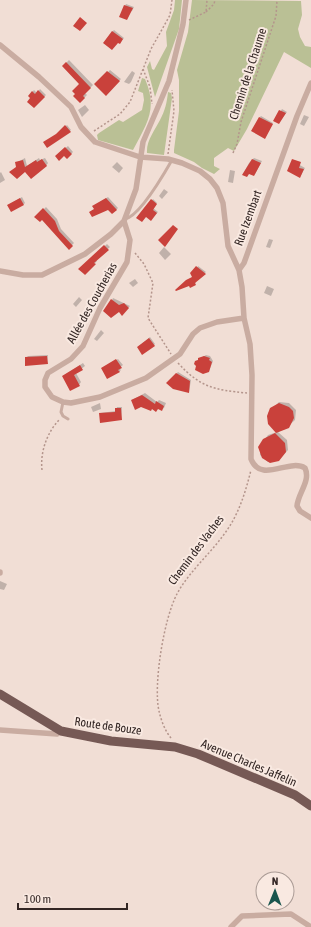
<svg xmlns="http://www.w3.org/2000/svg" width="311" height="927" font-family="'Asap Condensed',sans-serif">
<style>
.green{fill:#bac095}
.shadow{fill:#0003}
.building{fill:#c9413b}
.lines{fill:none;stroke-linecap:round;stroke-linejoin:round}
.path{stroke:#b4958c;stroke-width:1.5;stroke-dasharray:2 2;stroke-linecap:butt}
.lane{stroke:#c9aca1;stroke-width:3}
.street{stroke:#c9aca1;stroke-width:5.5}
.primary{stroke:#765955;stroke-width:9}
.labels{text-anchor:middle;stroke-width:4;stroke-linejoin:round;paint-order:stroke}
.street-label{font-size:12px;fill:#332624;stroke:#f9e9e1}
</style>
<rect width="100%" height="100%" fill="#f1ded5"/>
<path class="green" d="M175,0H182L179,29L155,97L147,67L150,61L152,69L154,70L167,46L166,32L174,10Z
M192,0L301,1L302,15L298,29L300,37L305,46L311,47V68L284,52L247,129L234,151L228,148L214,158V166L220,169L214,174L202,168L194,162L174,153V150L179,111V80L177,70L188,32Z
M142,78L145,79C158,109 147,123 133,150L98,140L97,135L99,133L119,120L123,122L142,110L144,100L143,93L138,91Z
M168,92L171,93L172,98L164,155L147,153C146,141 155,130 160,120C165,111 167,102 168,92Z"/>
<path class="shadow" d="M126,4L134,7L132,11L120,16Z
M114,30L124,38L120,43L112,32Z
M69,60L93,85L85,93L87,95L80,102L81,84L63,66Z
M110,70L121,79L106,94L96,84Z
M132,71L135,73L131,82L129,84L124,82Z
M40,89L46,95L34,107L32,98L29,96L34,90L37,93Z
M85,105L89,110L82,117L78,110Z
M282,109L287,112L280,121H275Z
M304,115L309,117L304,126L300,124Z
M261,116L273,123L266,136L260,117Z
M67,125L71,130L47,147L59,133Z
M68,146L73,152L67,158L64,154L56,156Z
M25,158L27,166L39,158L40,160L45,158L48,163L46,166L25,171L17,167L16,163Z
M254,158L262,161L255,174H243L249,163Z
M293,161L305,168L300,177Z
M117,162L123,168L119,173L112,167Z
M230,170L235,171L233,183L228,182Z
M1,172L5,180L0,183V173Z
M164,189L168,192L162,199L159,196Z
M22,197L25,203L24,204L8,205Z
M108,197L118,208L113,213L109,209H95V205Z
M153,199L157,203L153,208L158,212L151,220L146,216L137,218Z
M46,207L57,219L61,229L74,243L69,248L42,219L36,217Z
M269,239L273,240L270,248L266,247Z
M107,244L110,247L96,260L97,261L85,274L80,269Z
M164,247L171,254L165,260L159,253Z
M198,266L206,272L196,280L195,285L189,284Z
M135,279L138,283L133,287L129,283Z
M267,286L274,289L271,296L264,293Z
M79,297L82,300L76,307L73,304Z
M113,298L130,306L122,314L112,300Z
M101,330L104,333L97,341L94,339Z
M150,337L155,344L154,345L139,346Z
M48,355L47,363L26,358L28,356Z
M206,355L210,356L213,361L209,371L196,361Z
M118,359L123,365L119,368L121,370L119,372L102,369Z
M83,363L85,366L76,373L81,382L79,385L63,376Z
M178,372L191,380L189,392L167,383Z
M145,393L157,402L159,400L166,403L164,408L161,410L158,408L156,410L141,406L132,400Z
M279,402L289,403L296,410L295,420L285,429L278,432L287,440L288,450L279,460L268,462L260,455V446L268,435L277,432L268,413Z
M100,403L101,409L93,412L91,407Z
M117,407H122L121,419L100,413L116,411Z
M0,581L7,584L4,590L0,589Z"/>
<path class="building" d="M124,5L133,8L127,20L119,17Z
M80,17L87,23L80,31L73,26Z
M112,31L123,39L120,44L118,43L112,50L103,43Z
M66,62L91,88L83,96L85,98L80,103L73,96L75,94L72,91L79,84L62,66Z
M107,71L120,81L106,96L94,84Z
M38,90L45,97L34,108L27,102L30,98L28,96L32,91L35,94Z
M279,110L286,113L279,124L273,121Z
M259,117L273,124L265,139L251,131Z
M65,125L71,132L47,148L43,142L56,134Z
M65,147L72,154L67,159L64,156L59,161L55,156Z
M42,159L47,166L31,179L25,172L17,179L9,172L16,167L15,162L23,160L25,167L36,160L37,162Z
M252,159L261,163L254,176L249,174L247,177L242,175Z
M292,159L301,162L299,168L304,169L300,178L287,171Z
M20,198L24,205L11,212L7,205Z
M106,198L117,210L112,214L108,210L92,217L89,212L94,209L92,206Z
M151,199L157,204L153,210L157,213L151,221L146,217L142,222L136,218Z
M43,208L55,221L59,231L73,246L69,250L42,220L40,222L34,217Z
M173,225L178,229L165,247L158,240Z
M104,245L109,250L94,263L96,264L85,275L84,274L78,269Z
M196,266L206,274L195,283L196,285L190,288L189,286L176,291L175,290L186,280L192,277L190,273Z
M111,299L119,305L124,303L129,308L122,316L119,312L111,318L103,311Z
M149,338L155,346L142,355L137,347Z
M47,356L48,364L25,366V357Z
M204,356L210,358L209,360L212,362L209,372L203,374L195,370L196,366L194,364L195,361L198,360V358Z
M116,359L122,368L118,370L120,372L107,379L101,368Z
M80,365L83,370L74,375L80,386L70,391L62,376Z
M176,373L190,381L189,393L173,389L166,383Z
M142,395L155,404L156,401L164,406L162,411L158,409L156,412L152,409L151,411L141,407L135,410L131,400Z
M279,403L289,407L293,411L294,418L289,428L276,433L268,424L267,416L270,408Z
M115,408H121L122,420L100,423L99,413L115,412Z
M275,433L285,443L286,452L279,461L270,463L262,458L258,447L263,439Z"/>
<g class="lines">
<path class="path" d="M206,12L214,4L215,0
M189,20L206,12L207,0
M143,69L150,87L152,104
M94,131L120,114L130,102L151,49L170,15L172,0
M233,153L237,144L241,122L276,16L277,0
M168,154L174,111L172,90
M135,253L144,264L153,283L148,318L171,354
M178,363C200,387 214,390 247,393
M42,470C40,452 47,432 60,419
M171,738C165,731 161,720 159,711C153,685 164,618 177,594C188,573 208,556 222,537C238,517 245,494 251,470"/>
<path class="lane" d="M125,219C140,216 164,174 172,160
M63,402L61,412L63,416L68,419"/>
<path class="street" d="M0,45L39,77L71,107L81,127L95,142L140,157L168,159L182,163L200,171L210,179L217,188L223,203L228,246L239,270L242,287L244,318L250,344L252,375L251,459C261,484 289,458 305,468C311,481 298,493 297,506L300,511L311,518
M124,221L130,240L127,262L100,308L83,346L71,359L48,373L45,380V387L52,397L63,402L71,403L100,397L146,378L180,354L193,334L200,328L217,322L244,318
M239,270L244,263L297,116L311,83
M0,271L23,275H42L85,254L111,234L124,221L136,189L143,142L169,81L183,24L186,0
M0,573V572
M0,730L57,734L61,731
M231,927L242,916L291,914L311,927"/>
<path class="primary" d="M0,694L61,731L111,741L175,747L198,754L295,795L311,806"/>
</g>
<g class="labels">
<g class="street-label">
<text transform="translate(248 74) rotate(-72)" y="4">Chemin de la Chaume</text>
<text transform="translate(248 218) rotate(-70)" y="4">Rue Izembart</text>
<text transform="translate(92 303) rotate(-61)" y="4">Allée des Coucherias</text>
<text transform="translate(196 550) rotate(-53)" y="4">Chemin des Vaches</text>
<text transform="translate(108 726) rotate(8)" y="4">Route de Bouze</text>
<text transform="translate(249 763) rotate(23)" y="4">Avenue Charles Jaffelin</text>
</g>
</g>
<g transform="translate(275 891) rotate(1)"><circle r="19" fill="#f9e9e1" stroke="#aa9b95"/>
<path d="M0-3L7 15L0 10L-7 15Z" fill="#19554d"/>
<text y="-6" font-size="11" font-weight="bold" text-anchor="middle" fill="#332624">N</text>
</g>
<path d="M18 903v6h109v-6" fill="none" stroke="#332624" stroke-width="2"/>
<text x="24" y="903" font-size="12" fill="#332624" stroke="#f9e9e1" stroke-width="3" paint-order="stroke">100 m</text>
</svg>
